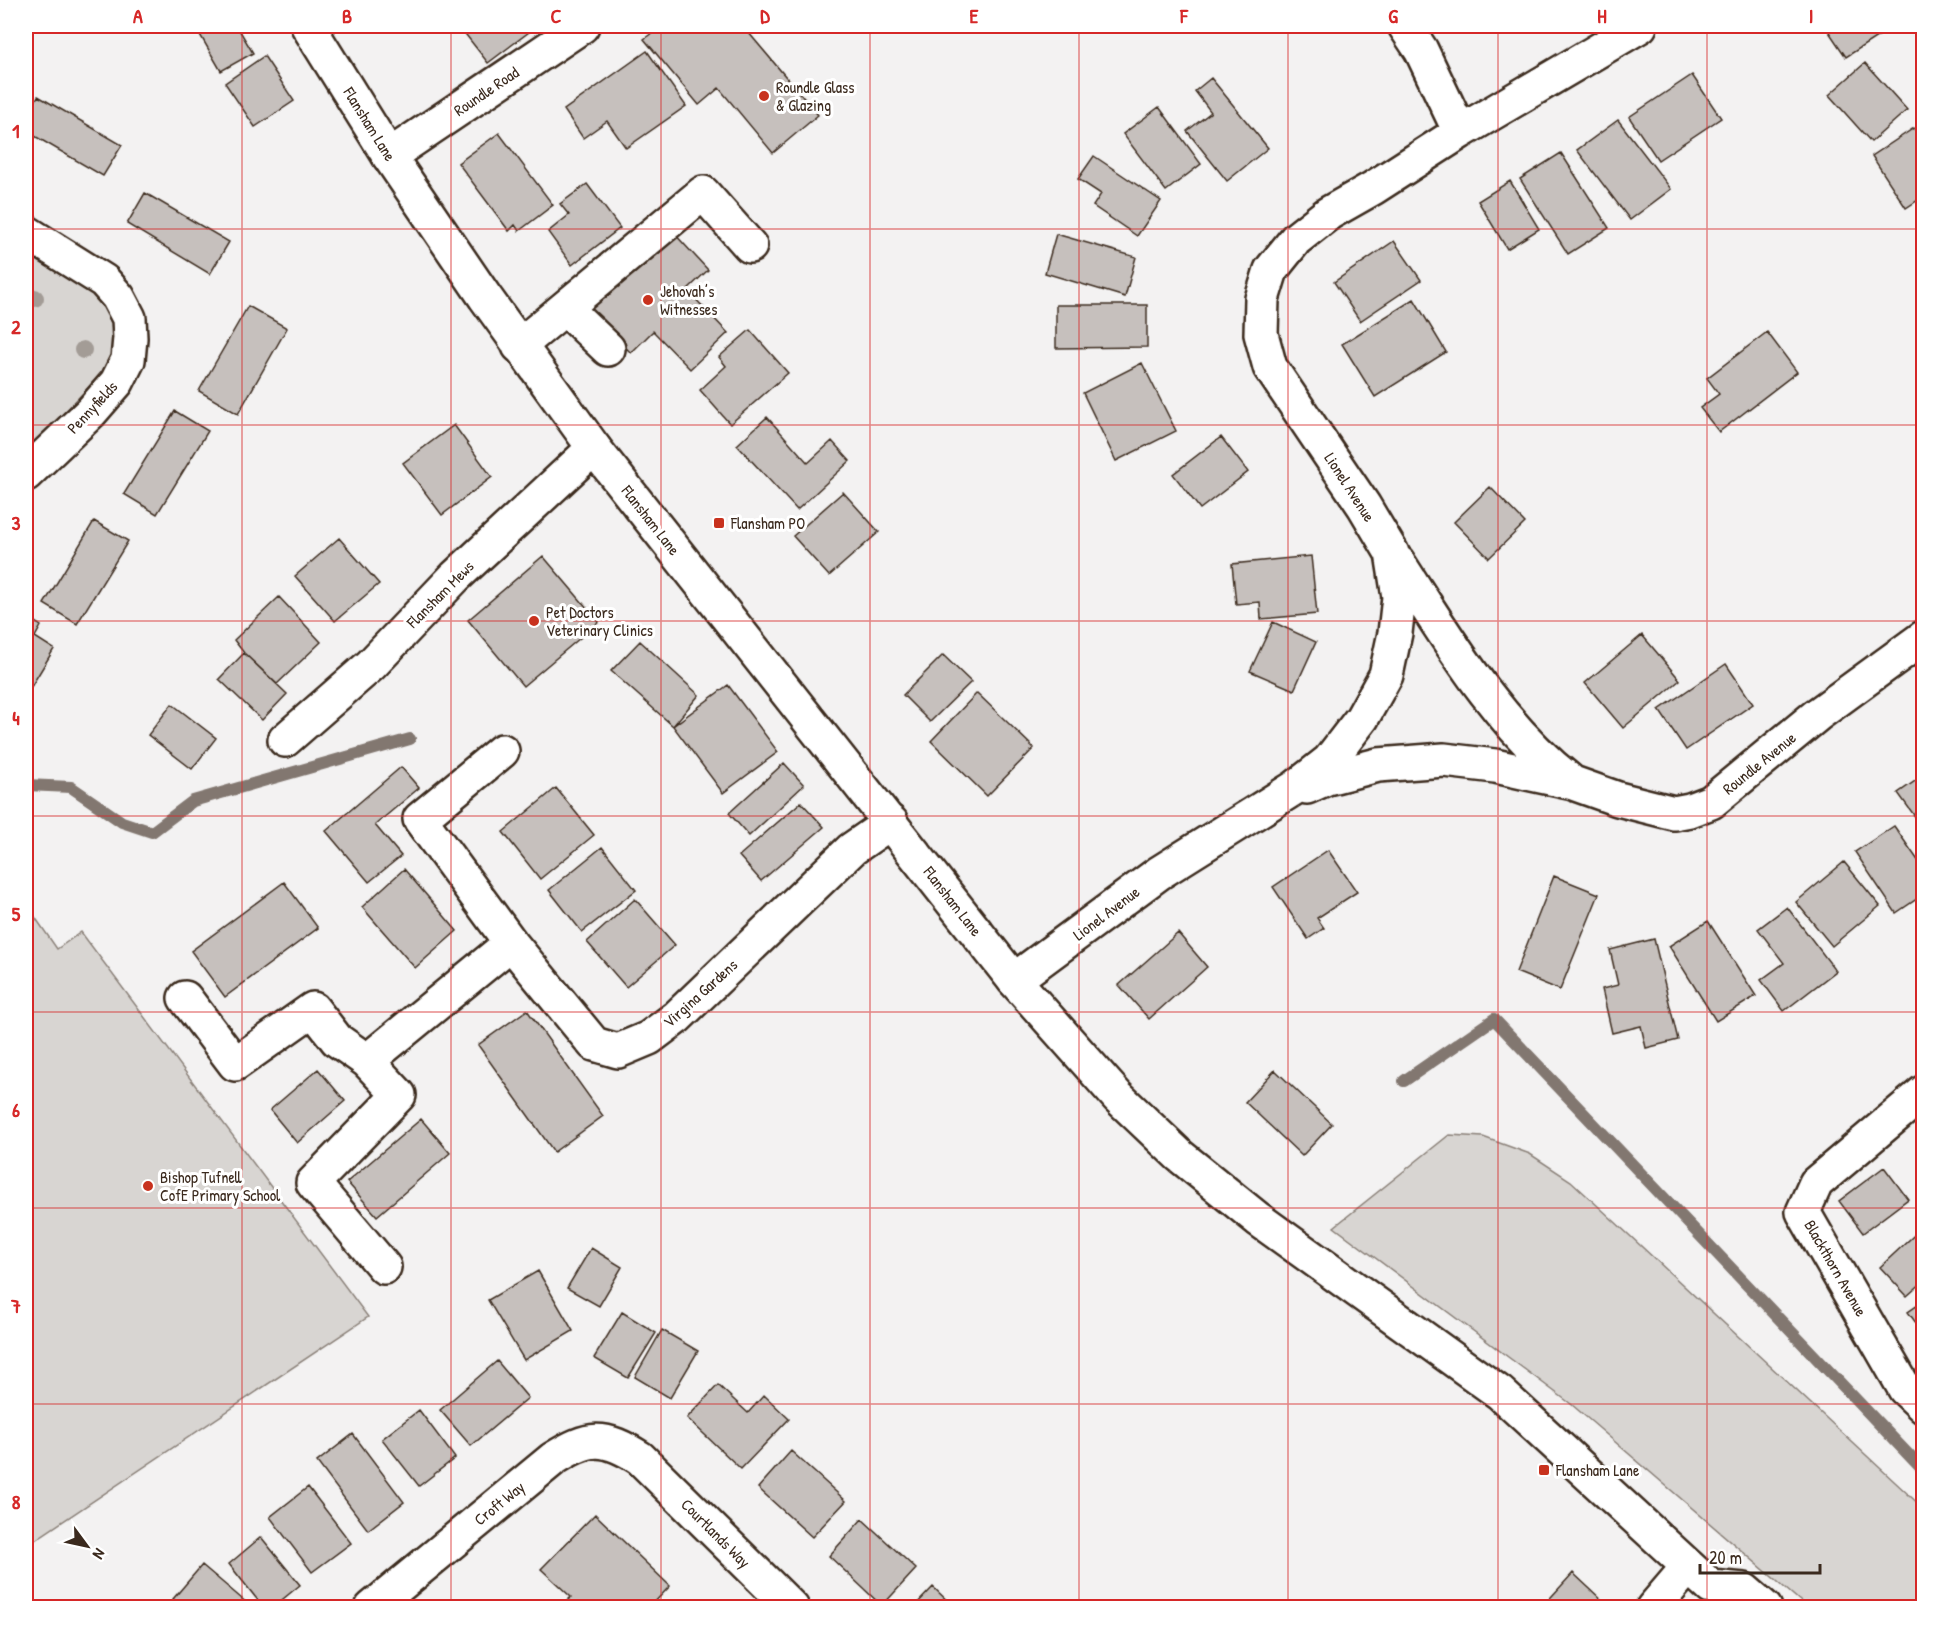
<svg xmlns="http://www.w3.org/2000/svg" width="1949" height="1633" font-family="'Patrick Hand',sans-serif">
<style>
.green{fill:#d8d5d2;stroke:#8a8078;stroke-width:1.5}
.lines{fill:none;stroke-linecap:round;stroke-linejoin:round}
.stream{stroke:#827770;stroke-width:12}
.building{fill:#c6c0bd;stroke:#3b2a1e;stroke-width:1.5}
.minor-casing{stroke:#3b2a1e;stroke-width:38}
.major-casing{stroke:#3b2a1e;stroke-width:38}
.minor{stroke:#fff;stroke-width:33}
.major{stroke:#fff;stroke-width:33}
.tree{fill:#a39c96}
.grid{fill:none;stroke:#d62828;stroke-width:1.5;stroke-opacity:0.55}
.poi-dot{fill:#c8321e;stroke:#fff;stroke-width:2}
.labels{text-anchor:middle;stroke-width:6;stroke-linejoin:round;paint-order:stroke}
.poi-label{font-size:16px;fill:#3b2a1e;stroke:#fff;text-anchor:start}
.street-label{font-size:16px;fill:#3b2a1e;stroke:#fff}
.neatline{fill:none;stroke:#d62828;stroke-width:2}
.grid-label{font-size:20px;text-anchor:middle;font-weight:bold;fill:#d62828}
</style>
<rect width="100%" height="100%" fill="#f3f2f2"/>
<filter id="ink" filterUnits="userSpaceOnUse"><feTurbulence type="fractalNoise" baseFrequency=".0167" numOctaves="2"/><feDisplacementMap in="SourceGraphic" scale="12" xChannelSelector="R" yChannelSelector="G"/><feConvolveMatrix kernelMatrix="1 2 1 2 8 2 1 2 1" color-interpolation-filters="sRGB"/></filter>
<g filter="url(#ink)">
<path class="green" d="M26,250L95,293L108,310L117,336L109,366L26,452Z
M26,904L57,949L81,932L368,1317L26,1546Z
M1449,1135L1483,1137L1530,1154L1571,1181L1923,1508V1607H1807L1571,1404L1334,1227Z"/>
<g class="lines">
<path class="stream" d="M26,785L71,787L122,822L152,832L193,801L410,739
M1404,1081L1494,1019L1924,1471"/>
</g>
<path class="building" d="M195,26H237L253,53L221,71Z
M459,26H537L488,63Z
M661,26H743L818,115L773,153L719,88L699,105L644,39Z
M1825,26H1894L1846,57Z
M647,51L686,106L626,148L607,121L583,138L564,110Z
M264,56L294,101L255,127L225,83Z
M1865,63L1907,110L1871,142L1829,95Z
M1692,75L1721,118L1658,160L1629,117Z
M1211,78L1268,148L1227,181L1187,131L1211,112L1195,91Z
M38,96L122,145L103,176L26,131V117Z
M1159,107L1201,164L1166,191L1123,134Z
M1618,120L1671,189L1630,220L1577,150Z
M1914,128L1924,143V196L1906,208L1872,156Z
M499,133L553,205L519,231L515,225L509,231L458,163Z
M1561,153L1609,228L1568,254L1520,179Z
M1094,156L1161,201L1137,236L1093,206L1101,194L1078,179Z
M1510,181L1539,229L1507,249L1478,201Z
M587,184L620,228L572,265L548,232L569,215L560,204Z
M145,193L229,242L210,274L127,224Z
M672,231L708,270L687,290L728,333L690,369L653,331L631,353L590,310Z
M1056,234L1136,257L1125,297L1045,273Z
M1394,241L1421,280L1360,321L1334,282Z
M1414,299L1446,352L1375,397L1342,344Z
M1056,305H1147V347L1056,348Z
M248,306L287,328L238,414L199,391Z
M750,330L788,373L730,424L700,390L726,366L719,357Z
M1767,332L1797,372L1719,432L1700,408L1719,394L1707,378Z
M1142,363L1176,431L1116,461L1083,393Z
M175,411L208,431L157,514L124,494Z
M767,417L808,463L832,441L850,461L797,510L737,445Z
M454,425L492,477L442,515L403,463Z
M1221,437L1248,472L1200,509L1173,474Z
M1490,487L1525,523L1489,558L1454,522Z
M843,492L879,532L829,576L793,536Z
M94,521L128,541L77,624L44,604Z
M339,538L379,584L335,621L295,576Z
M543,556L599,622L523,686L468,620Z
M1311,556L1317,614L1261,619L1260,602L1236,604L1232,564Z
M279,597L321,642L277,684L244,653L234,640Z
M26,616L41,626L35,637L54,649L26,695Z
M1273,622L1316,642L1294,690L1250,671Z
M1642,635L1680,680L1623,728L1585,683Z
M640,641L699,695L673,726L611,671Z
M244,653L287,694L262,720L219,679Z
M943,655L971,682L930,722L903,695Z
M1726,664L1753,704L1686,750L1659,710Z
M728,685L778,752L723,793L673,726Z
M977,693L1034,748L987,796L931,741Z
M172,704L216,738L192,769L148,735Z
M784,763L804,785L749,836L729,813Z
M401,767L419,788L375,825L401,856L369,882L326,831Z
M1924,775V829L1898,793Z
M556,788L594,835L540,879L503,832Z
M801,802L824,827L761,881L739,856Z
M1894,826L1924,869V894L1896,913L1855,852Z
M602,847L636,890L582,932L549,890Z
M1328,850L1357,892L1317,918L1324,928L1308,939L1273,887Z
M1844,862L1880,906L1832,946L1796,902Z
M404,869L457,931L415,968L362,907Z
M1554,876L1599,894L1560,990L1516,972Z
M284,882L318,928L225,997L191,951Z
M635,899L675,945L626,987L587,942Z
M1787,907L1836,971L1784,1011L1761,980L1784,963L1758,929Z
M1708,921L1756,996L1716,1021L1669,946Z
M1178,933L1207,967L1149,1019L1119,985Z
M1654,939L1678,1040L1646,1048L1641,1026L1612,1033L1602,989L1618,985L1610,950Z
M527,1010L603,1116L554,1152L478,1045Z
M318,1069L345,1101L297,1143L270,1110Z
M1275,1070L1332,1124L1302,1156L1245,1102Z
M421,1119L450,1153L377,1216L347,1182Z
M1884,1167L1908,1199L1863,1233L1839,1201Z
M1924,1226V1281L1907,1296L1880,1267Z
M591,1248L622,1267L599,1306L567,1288Z
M538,1271L573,1331L524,1360L488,1300Z
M1924,1301V1334L1908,1312Z
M622,1312L656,1333L628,1378L594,1358Z
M662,1330L698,1351L670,1398L635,1377Z
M497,1361L528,1398L471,1446L440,1410Z
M718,1385L748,1413L764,1395L789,1419L741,1469L687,1418Z
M419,1410L455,1458L419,1486L382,1439Z
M353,1434L404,1502L368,1530L317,1462Z
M791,1451L846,1501L812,1537L758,1488Z
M308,1487L351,1543L312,1572L270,1517Z
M595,1514L670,1586L649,1608H573L567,1601L571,1597L541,1569Z
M862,1519L916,1569L882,1606L829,1556Z
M261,1537L300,1585L272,1608H264L229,1564Z
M202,1565L248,1604L245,1608H183L173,1599Z
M1573,1573L1604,1602L1599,1608H1541Z
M933,1587L955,1608H913Z"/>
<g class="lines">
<defs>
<path id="minor" d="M1405,26L1421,50L1460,132
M389,156L582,26
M26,232L104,281L118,297L129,318L130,338L128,360L117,382L91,412L26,474
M565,308L608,349
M519,346L703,193L750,246
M1398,562C1448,639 1496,722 1569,780
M285,740L371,665L455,577L594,448
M502,751L420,819L511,943L594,1044L618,1051L649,1038L677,1017L852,849L891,822
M1307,787L1327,778L1378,765L1444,760L1495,766L1573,783L1618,799L1674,813L1690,810L1711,802L1817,715L1924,637
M1014,980L1159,873L1296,787L1329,761L1362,718L1386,675L1395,633L1399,597L1392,553L1364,506L1270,367L1261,334L1262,299L1271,270L1296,239L1329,213L1373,188L1460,132L1640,26
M185,998L235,1064L313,1009L337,1040L367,1061L399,1095L313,1183L384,1267
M367,1061L511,943
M1924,1092L1816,1183L1803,1212L1905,1389L1924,1407
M372,1608L553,1459C589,1436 604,1435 640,1458L792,1608
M1653,1608L1688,1567"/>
<path id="major" d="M308,26L389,156L485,297L594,448L1014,980L1118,1097L1180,1156L1258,1219L1500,1393L1711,1587L1744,1590L1765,1608"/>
</defs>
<use href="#minor" class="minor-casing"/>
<use href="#major" class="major-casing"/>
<use href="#minor" class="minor"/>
<use href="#major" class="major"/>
</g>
<g class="tree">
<circle cx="35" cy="298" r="9"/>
<circle cx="83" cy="350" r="9"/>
</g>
</g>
<path class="grid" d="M242,26V1608M451,26V1608M661,26V1608M870,26V1608M1079,26V1608M1288,26V1608M1498,26V1608M1707,26V1608M26,229H1924M26,425H1924M26,621H1924M26,816H1924M26,1012H1924M26,1208H1924M26,1404H1924"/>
<g class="poi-dot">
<circle cx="764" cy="96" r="6"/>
<circle cx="648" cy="300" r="6"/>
<rect x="713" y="517" width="12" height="12" rx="3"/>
<circle cx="534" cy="621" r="6"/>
<circle cx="148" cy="1186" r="6"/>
<rect x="1538" y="1464" width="12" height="12" rx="3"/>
</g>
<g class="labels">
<g class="poi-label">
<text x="776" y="93">Roundle Glass<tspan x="776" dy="18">&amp; Glazing</tspan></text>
<text x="660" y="297">Jehovah’s<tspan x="660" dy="18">Witnesses</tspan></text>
<text x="731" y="529">Flansham PO</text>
<text x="546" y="618">Pet Doctors<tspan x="546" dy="18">Veterinary Clinics</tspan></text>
<text x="160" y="1183">Bishop Tufnell<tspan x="160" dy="18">CofE Primary School</tspan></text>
<text x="1556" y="1476">Flansham Lane</text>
</g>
<g class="street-label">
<text transform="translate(486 91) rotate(-34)" y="6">Roundle Road</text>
<text transform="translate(370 124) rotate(58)" y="6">Flansham Lane</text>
<text transform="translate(92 407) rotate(-47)" y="6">Pennyfields</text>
<text transform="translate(1350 487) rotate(57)" y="6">Lionel Avenue</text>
<text transform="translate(651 520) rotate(52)" y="6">Flansham Lane</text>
<text transform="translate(440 594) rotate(-45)" y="6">Flansham Mews</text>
<text transform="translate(1759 763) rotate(-39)" y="6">Roundle Avenue</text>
<text transform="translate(953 901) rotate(52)" y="6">Flansham Lane</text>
<text transform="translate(1106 913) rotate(-37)" y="6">Lionel Avenue</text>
<text transform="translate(700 993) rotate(-42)" y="6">Virgina Gardens</text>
<text transform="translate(1836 1268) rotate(60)" y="6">Blackthorn Avenue</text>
<text transform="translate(499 1503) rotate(-39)" y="6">Croft Way</text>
<text transform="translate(716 1533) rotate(45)" y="6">Courtlands Way</text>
</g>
</g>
<rect width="1949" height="1633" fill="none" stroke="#fff" stroke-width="66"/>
<g transform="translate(87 1546) rotate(123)" stroke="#ffffff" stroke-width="4.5" paint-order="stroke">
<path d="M0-4.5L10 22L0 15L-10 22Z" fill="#3b2a1e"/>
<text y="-9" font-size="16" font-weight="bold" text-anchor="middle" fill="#3b2a1e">N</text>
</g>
<path d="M1700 1564v9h120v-9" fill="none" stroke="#3b2a1e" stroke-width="3"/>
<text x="1709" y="1564" font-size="18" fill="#3b2a1e" stroke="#ffffff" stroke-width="4.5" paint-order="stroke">20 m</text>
<rect x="33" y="33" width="1883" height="1567" class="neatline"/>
<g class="grid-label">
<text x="138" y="23">A</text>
<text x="347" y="23">B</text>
<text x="556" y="23">C</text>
<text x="765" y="23">D</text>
<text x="974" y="23">E</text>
<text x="1184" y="23">F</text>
<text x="1393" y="23">G</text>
<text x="1602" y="23">H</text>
<text x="1811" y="23">I</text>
<text x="16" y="138">1</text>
<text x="16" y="334">2</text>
<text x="16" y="530">3</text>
<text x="16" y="725">4</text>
<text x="16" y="921">5</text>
<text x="16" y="1117">6</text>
<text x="16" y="1313">7</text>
<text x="16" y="1509">8</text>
</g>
</svg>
